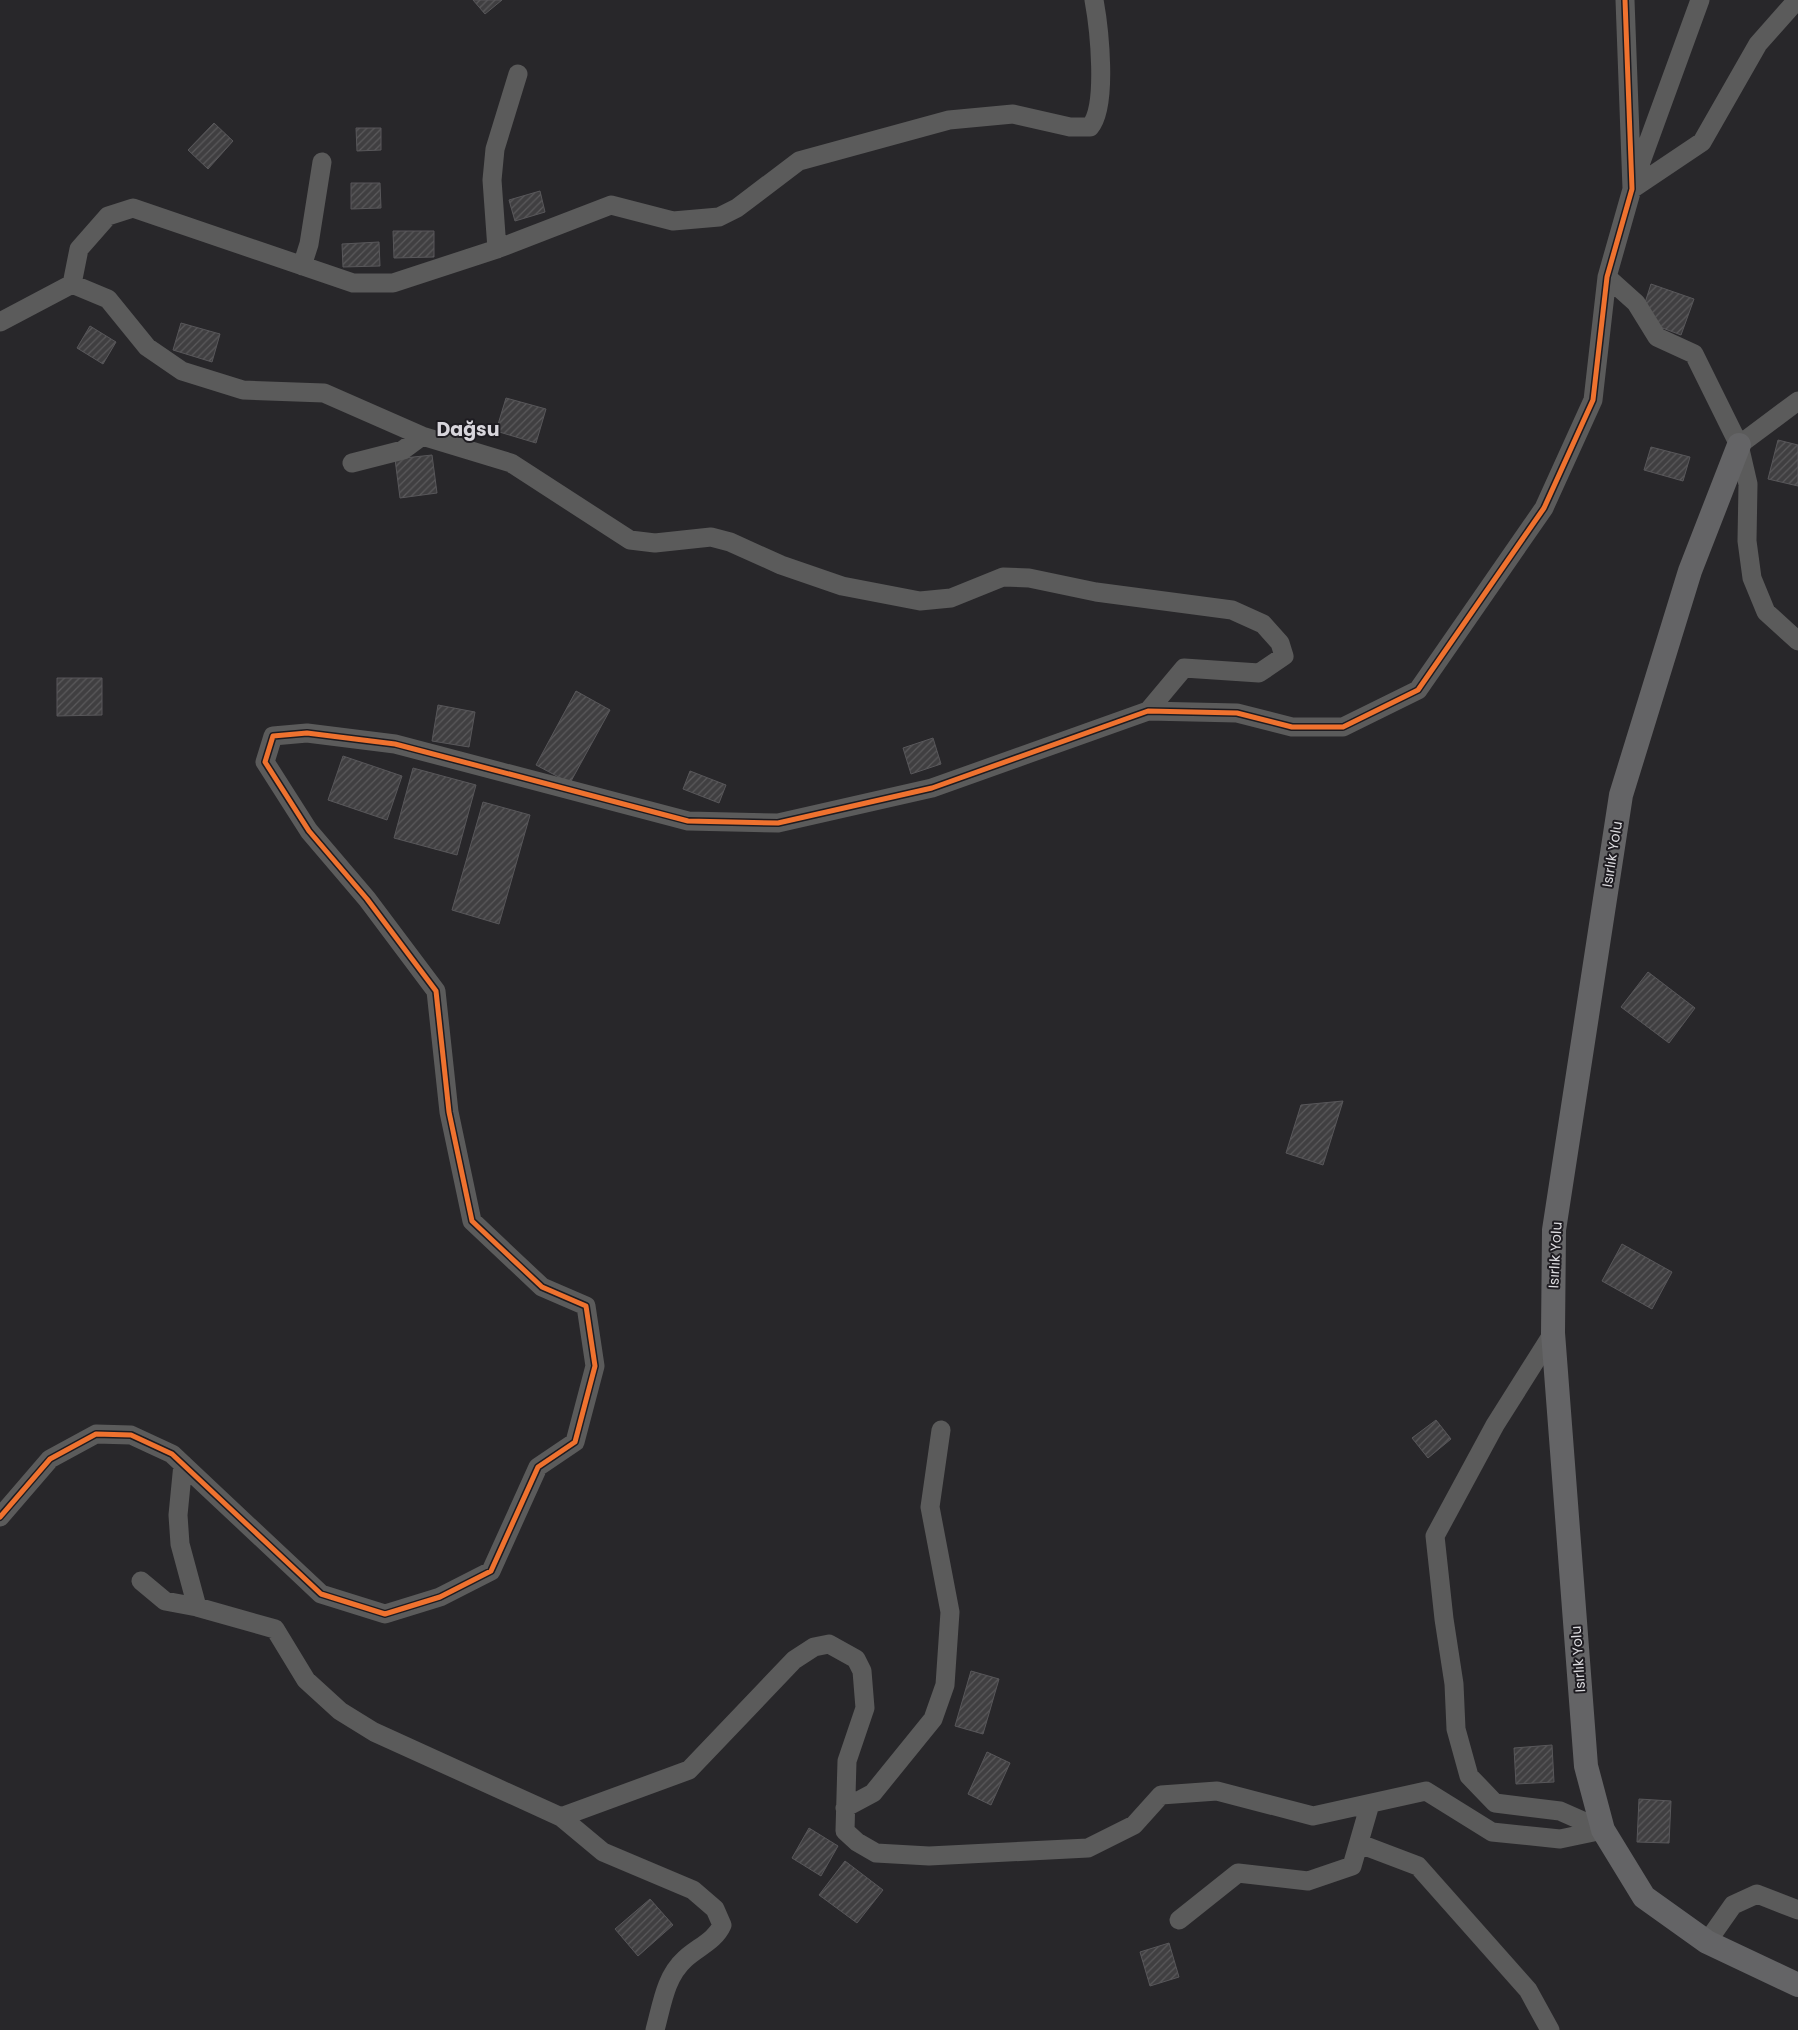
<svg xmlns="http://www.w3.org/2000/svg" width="1798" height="2030" font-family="Poppins,sans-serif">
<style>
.building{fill:url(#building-hatch);stroke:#58575a}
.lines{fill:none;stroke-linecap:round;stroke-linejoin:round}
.minor{stroke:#5b5b5b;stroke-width:19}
.major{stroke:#646466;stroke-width:24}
.cycleway-casing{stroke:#1e1c21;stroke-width:8}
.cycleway{stroke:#ef722f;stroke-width:5}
.labels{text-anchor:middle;stroke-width:4;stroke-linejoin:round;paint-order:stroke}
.street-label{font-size:14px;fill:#dcdbdf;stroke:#1e1c21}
.district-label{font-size:19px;font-weight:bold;fill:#d8d6dc;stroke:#1e1c21}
</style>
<defs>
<pattern id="building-hatch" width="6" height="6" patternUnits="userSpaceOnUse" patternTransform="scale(1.25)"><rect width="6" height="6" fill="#403f41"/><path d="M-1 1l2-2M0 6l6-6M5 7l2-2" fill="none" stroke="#5b5a5c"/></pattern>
</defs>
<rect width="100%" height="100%" fill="#28272a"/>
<path class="building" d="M473,0H502L485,14Z
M214,123L233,141L208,169L188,150Z
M356,128H381V150L357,151Z
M351,183H380L381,208L351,209Z
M540,191L545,212L515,221L509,200Z
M393,231H434V257L394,258Z
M379,242L380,266L343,267L342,244Z
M1651,284L1694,299L1681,335L1652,324L1643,309Z
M181,323L220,334L212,362L173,350Z
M90,326L116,342L103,364L77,348Z
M506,398L546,409L536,443L496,431Z
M1778,440L1798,445V486L1768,479Z
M1651,447L1690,457L1683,481L1644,470Z
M432,455L437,493L400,498L395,459Z
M57,678H102V715L57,716Z
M576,691L610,710L570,783L536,765Z
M438,705L475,712L469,747L432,741Z
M933,738L941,764L911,774L903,748Z
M343,756L402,776L387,820L328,800Z
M413,768L476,785L457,855L394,838Z
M690,771L726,785L719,803L683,789Z
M483,802L530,815L499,924L452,910Z
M1648,972L1695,1008L1669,1043L1621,1007Z
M1343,1101L1323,1165L1286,1153L1301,1105Z
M1622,1244L1672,1272L1652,1309L1602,1281Z
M1436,1420L1451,1439L1428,1458L1412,1438Z
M971,1671L999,1679L983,1734L955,1726Z
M1552,1745L1554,1782L1516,1784L1514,1748Z
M987,1752L1010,1763L991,1805L968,1794Z
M1639,1799L1671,1801L1669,1843L1637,1842Z
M809,1828L838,1846L821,1876L792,1858Z
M845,1861L883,1890L857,1923L819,1895Z
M650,1899L673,1925L638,1956L615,1929Z
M1169,1943L1179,1977L1150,1986L1140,1952Z"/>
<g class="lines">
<path class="minor" d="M1634,181L1700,0
M1632,189L1702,142L1758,44L1797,0
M497,249L492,180L495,149L518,74
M302,266L309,244L322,162
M1607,277L1636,303L1657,337L1694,354L1739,445L1748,484L1747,541L1752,578L1766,612L1798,641
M72,284L79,249L108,216L133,208L353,283H393L497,249L611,205L673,221L719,217L737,208L799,161L949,120L1013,114L1070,127H1090C1108,106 1099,27 1094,0
M0,322L72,284L108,299L147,347L182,371L243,390L324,393L422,436L511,463L630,540L655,543L711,537L730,542L781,565L842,586L920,601L951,598L1003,577L1029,578L1096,592L1232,610L1263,624L1280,643L1284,656L1259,673L1184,668L1148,711
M1739,445L1798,401
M352,463L403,450L422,436
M1553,1333L1495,1425L1435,1536L1444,1619L1454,1684L1456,1729L1469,1776L1495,1803L1560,1811L1603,1830
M183,1464L178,1515L180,1544L197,1607
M0,1517L50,1459L96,1434L131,1435L172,1454L321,1594L385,1614L440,1597L491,1571L538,1467L575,1442L595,1366L586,1306L542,1287L472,1221L449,1112L436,991L367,899L309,831L265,762L273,736L307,733L395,744L688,821L778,823L932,788L1148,711L1237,713L1292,727H1343L1418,690L1544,508L1593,400L1607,277L1632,189L1625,0
M141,1581L165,1601L197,1607L275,1629L306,1680L340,1711L374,1732L561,1817L603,1852L693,1890L715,1909L722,1925C715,1941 698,1947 685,1959C665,1977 662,2005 655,2030
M845,1808L873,1793L933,1719L945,1685L950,1612L930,1507L941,1430
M561,1817L689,1770L794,1660L814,1647L829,1644L856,1659L862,1671L865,1708L847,1761L845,1831L857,1842L876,1853L929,1856L1088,1848L1134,1825L1161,1795L1217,1791L1313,1816L1426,1791L1492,1832L1560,1839L1603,1830
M1360,1844L1418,1866L1528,1990L1550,2030
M1179,1920L1238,1873L1308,1881L1352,1866L1370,1804
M1707,1942L1733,1905L1757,1894L1798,1910"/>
<path class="major" d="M1739,445L1690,571L1621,795L1554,1230L1553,1333L1586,1766L1603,1830L1644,1897L1707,1942L1798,1985"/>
<defs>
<path id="cycleway" d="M0,1517L50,1459L96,1434L131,1435L172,1454L321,1594L385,1614L440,1597L491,1571L538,1467L575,1442L595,1366L586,1306L542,1287L472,1221L449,1112L436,991L367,899L309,831L265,762L273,736L307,733L395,744L688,821L778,823L932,788L1148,711L1237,713L1292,727H1343L1418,690L1544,508L1593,400L1607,277L1632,189L1625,0"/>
</defs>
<use href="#cycleway" class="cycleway-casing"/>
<use href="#cycleway" class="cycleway"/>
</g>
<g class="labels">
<g class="street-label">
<text transform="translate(1612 854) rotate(-81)" y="5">Isırlık Yolu</text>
<text transform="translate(1555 1255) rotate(-87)" y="5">Isırlık Yolu</text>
<text transform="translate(1578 1659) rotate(-94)" y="5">Isırlık Yolu</text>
</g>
<g class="district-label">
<text x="468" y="436">Dağsu</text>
</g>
</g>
</svg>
